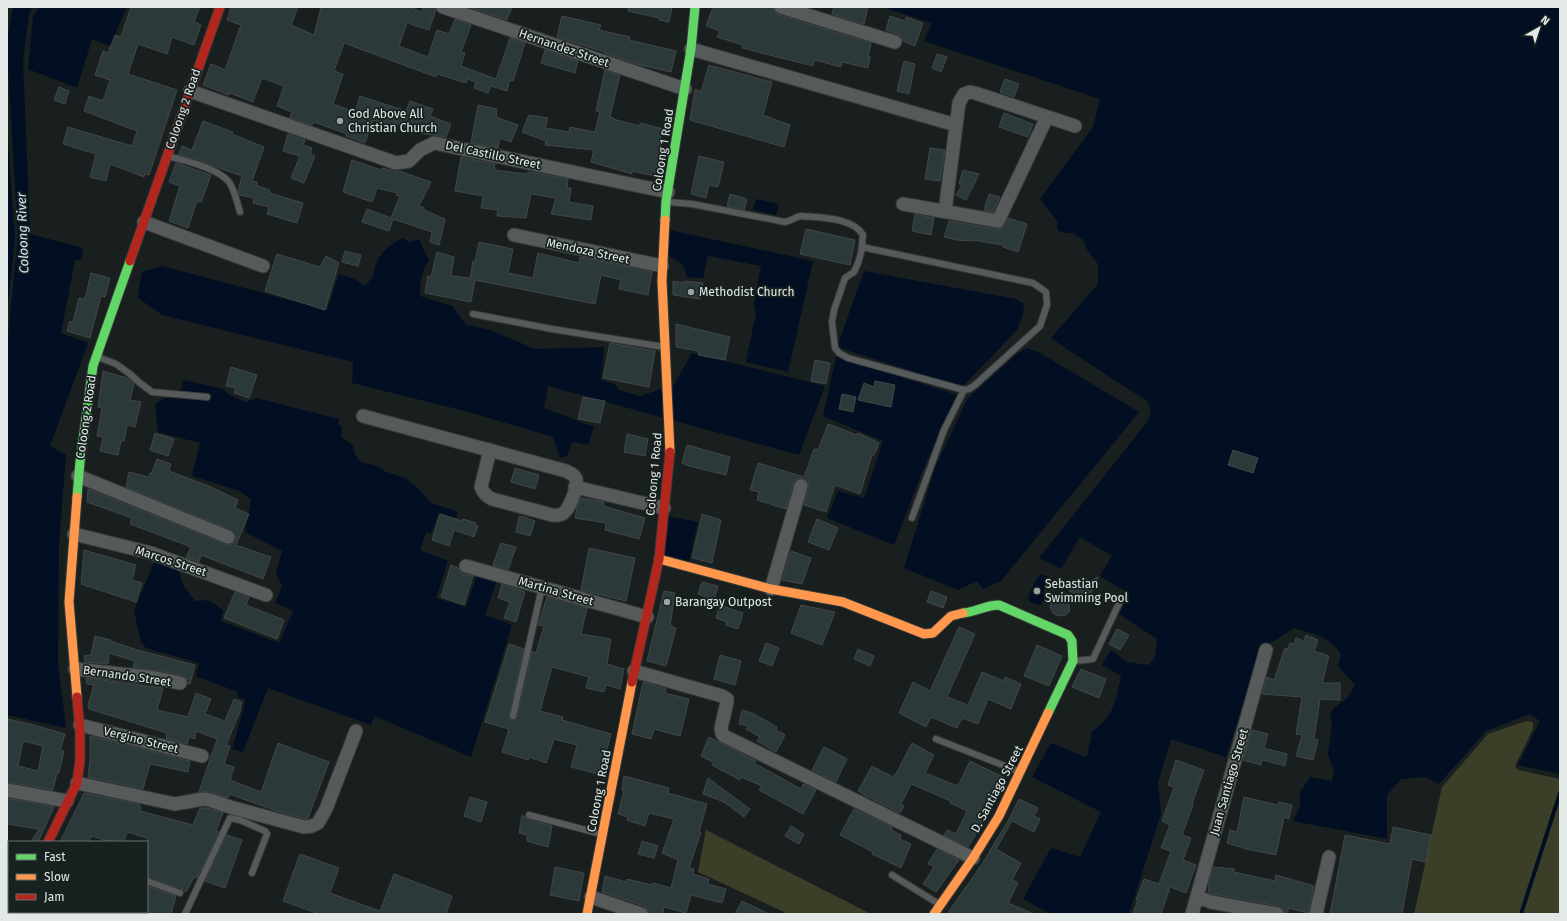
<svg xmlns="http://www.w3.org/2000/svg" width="1567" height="921" font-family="'Fira Sans',sans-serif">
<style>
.green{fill:#3c3f28}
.water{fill:#020f23}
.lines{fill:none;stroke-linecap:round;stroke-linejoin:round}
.stream{stroke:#020f23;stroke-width:4}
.building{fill:#2c393b;stroke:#424746;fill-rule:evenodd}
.lane-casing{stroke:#353938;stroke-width:8}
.street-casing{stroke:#353938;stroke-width:15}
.fast-casing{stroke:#353938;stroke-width:11}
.slow-casing{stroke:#353938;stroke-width:11}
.jam-casing{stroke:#353938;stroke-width:11}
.lane{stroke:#575a5a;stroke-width:6}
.street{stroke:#575a5a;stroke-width:13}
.fast{stroke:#63d668;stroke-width:9}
.slow{stroke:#ff974d;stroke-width:9}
.jam{stroke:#b3261e;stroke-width:9}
.poi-dot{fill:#9ca2a1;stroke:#17211f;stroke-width:1.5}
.labels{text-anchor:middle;stroke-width:3.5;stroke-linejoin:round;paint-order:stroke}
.street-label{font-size:12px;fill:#e2e9e7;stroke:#17211f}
.poi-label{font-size:12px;fill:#e2e9e7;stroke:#17211f;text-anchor:start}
.water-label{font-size:13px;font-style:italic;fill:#d1e4f9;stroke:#17211f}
</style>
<rect width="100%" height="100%" fill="#191f1e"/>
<path class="green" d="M1526,721L1533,722V729L1515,766L1518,770L1560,779V914H1414L1442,787L1488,734Z
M706,830L871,914H788L698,872Z"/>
<path class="water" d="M13,7H33L29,14L23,61L30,234L83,248L81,260H75L61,333L88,343L50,446L66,455L59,543L58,663L66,728L7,715V346L18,237L7,51V38Z
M39,7H127L110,46L92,39L77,88L28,69L33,17Z
M882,7H1560V774L1518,765L1540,721L1530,714L1486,731L1439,784L1425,777L1401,779L1387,795V839L1293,821L1300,807V792L1310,777L1332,781L1334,771L1328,754L1332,726L1330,715L1334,708L1347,698L1355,685L1338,666L1341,654C1328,635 1315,635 1294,628L1271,643L1264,645L1261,648L1226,757L1171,739L1158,783L1161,814L1129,914H1051L1023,899L1051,848L1080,857L1101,812L1032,777L1051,743L1086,757L1088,752L1092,731C1114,718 1116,699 1121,676L1102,665L1111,650L1127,662L1149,665L1155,657L1157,639L1119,614L1130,594L1100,576L1112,556L1080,537L1061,569L1039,558L1148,421C1152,413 1151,409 1147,401L1065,348L1051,338L1098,284V264L1086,248L1083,240L1073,233H1063L1057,229V221L1040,199L1093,127L1100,99L924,41L932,23Z
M7,127L15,238L7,313Z
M756,199L779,204L776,215L753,210Z
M669,230L813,261L788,372L746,362L756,313L754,304L761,266L708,256L703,278L686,277C685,264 679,260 666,255Z
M403,238L410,242L419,239L429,261C420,271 421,283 420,296L452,306L466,325L490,330L535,349L604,347L601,380L615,384L619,390L640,396L674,385L692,353L825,386L799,455L548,386L544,408L594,427L588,445L572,442L567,456L560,458L553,437L469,412L352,383L353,362L162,315L138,298L139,288L142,272L162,266L327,310L339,274L355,279L364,286C375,277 372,276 376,264C381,251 391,244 403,238Z
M864,271L1016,299L1023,303L1024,312L1017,330L962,387L837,347Z
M1027,348L1040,353L1139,412L1001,581L983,589L977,581L958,590L904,568L936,465L968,398L1018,353Z
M836,356L960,396L942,427L922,472L894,545L827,518L838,491L864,498L883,441L823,416Z
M183,380L223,389L231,396L246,402L256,398L339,419L338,423L342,428L341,436L353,446L355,455L362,463L370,464L381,468L384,471L405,478L418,488L431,503L458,512L456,518L439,513L431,534L426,532L420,550L448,561L436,598L466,607L477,574L497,580L485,615L512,625L471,757L375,716L371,725L268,688L243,752L232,749L246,700L237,696L238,692L196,676L199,663L146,648L141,642L134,611L155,560L179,568C179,582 187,591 195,601C210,599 213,601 223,611L221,621L279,643L293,611L275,603L282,586L276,574L282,551L245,532L251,500L240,491L192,476L200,443L158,432L155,404L182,388Z
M668,516L698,522L689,561L663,558Z
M1042,574L1049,577L1052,581L1049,587L1044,589V600L1040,605L1030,602L1028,597L1037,578Z"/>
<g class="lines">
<path class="stream" d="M1521,914L1560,793"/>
</g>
<path class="building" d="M131,7H200L194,22L201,25L194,45L172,37L167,54L138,44L128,74L177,90L149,175L145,174L144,177L110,164L106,181L90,177L96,154L63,144L68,127L132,146L137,131L84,111L89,96L103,101L110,80L95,75L103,51L108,53L115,35L121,37Z
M231,7H298L291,25L314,35L321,7H409L422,12L423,7H435L436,10L429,30L407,23L399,46L428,57L437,30L449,34L455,19L471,25L461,52L465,53L461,66L496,79L510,38L525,43L513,81L510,80L507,91L491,86L488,93L474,88L476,82L467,79L466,83L437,74L436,77L344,43L334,71L343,74L333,104L355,112L360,96L406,111L410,101L433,109L430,116L451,124L446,137L424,134L394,123L393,127L373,120L365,143L346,136L347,134L314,122L312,125L290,118L292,112L277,106L284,86L262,78L253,102L230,93L229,95L203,85L211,64L225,70L241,25L227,20Z
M468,7H512L507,20Z
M629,7H672L669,22L659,20V18L628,11Z
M713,7H773L775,12L779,15L871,43L868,57H870L868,68L842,62L841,67L815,60L813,66L742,48L743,45L717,37L720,31L706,26Z
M834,7H868L864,24L832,14Z
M562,16L601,25L599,30L630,37L629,40L676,51L671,72L640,65L604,53L605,52L557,37Z
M890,16L905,21L906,17L923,23L915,46L903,41L900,35L886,30Z
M545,50L578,61L575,73L541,63Z
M937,54L947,57L941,72L932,68Z
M904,61L915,64L909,94L897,91Z
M709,65L772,82L763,115L790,125L784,147L690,120L695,89L701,92Z
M605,70L620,75L610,117L614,118L613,119L640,126V123L663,129L659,145L662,146L655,176L632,171V174L591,162L594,150L545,145L546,141L522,132L529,115L548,118L545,128L569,132L570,127L595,132L600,112L596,111Z
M1005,79L1019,84L1014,97L1000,92Z
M59,87L69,91L65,104L54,100Z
M478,105L497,109L496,117L518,125L511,142L500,138L498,148L471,143Z
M1004,113L1033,124L1028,137L999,127Z
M203,121L233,132L232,134L264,147L252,181L257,182V186L270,190L269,193L303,203L297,223L267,214L269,207L253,203L254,198L240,195L238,191L242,176L179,154L182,146L192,150Z
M288,134L305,140L303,145L312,148L310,154L315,156L304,183L291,178L300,156L283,151Z
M930,148L945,150L940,181L925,179Z
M699,156L724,162L718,187L709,185L706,198L691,194Z
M461,157L495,164L494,170L527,174L528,172L536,173L568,179L567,188H571L569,202L593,206L591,220L551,214L556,198L531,194L526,218L497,216L498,210L481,208L483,196L455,191Z
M352,160L381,170L382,168L398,172L399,171L431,182L419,206L424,208V210L445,219L439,245L430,242L432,232L393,219L389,231L362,222L367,209L391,218L400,196L396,195L397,193L377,188L372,202L343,192Z
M176,163L211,175L201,202L197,201L188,228L169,221L180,186L169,182Z
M963,170L979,174L966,200L956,195L962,185L959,184Z
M730,194L747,199L744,210L727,206Z
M989,194L1000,197L993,212L984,210Z
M915,214L934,218L931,235L912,231Z
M1008,218L1027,224L1018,252L1003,247V245L973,240V241L957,240L944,237L949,221L997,229L1002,228Z
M806,229L855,240L850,265L800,254Z
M479,242L513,249L508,273L533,278L538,253L579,263L580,257L652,272L648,295L619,289L621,280L601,275L595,304L475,280L471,302L425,293L428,276L431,277L437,252L454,257L451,276L470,278L473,261L475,262Z
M345,251L361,255L358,266L342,262Z
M277,254L320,267L326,256L339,263L325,310L265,291Z
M91,273L110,278L105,297L101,296L90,338L67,331L70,321L73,322L79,298L85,299Z
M673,281L685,283V281L703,283L700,299L673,295Z
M676,324L730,337L725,360L698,355L699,351L676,347Z
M610,343L655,351L649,387L603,378Z
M815,360L830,363L826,384L811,381Z
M231,367L257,375L249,398L234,393L236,388L226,386Z
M103,371L127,378L134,383L130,400L141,402L135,427L127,425L124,441H121L118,455L100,451L103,437L97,436L102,408L98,407Z
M875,381L895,385L891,407L858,400L864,383L874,387Z
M842,394L856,397L853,412L839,409Z
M583,397L605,401L600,423L578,419Z
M828,424L857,435L858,433L879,443L874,455H872L860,494L835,485L826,512L804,505L809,484L806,480L799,478L796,480L793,484L786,509L757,500L759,492L750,490L758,463L804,477L814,449L818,450Z
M155,433L174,439L168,456L150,450Z
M627,434L648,439L645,456L624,452Z
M687,445L730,457L726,475L685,465V464L682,463Z
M1233,450L1258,458L1253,473L1228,465Z
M157,459L171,464L169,471L211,487L238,500L235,508L249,514L236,545L271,557L263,579L201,555L199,562L191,559L186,557L191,547L130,524L132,518L87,502L88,489L225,544L229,545L233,543L236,536L231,530L126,487L129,472L149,477L150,473H152Z
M515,468L539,475L535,489L511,482Z
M581,498L604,502L603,506L645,518L639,539L605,530L606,523L575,518L577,507Z
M440,514L462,521L463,519L476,523L475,525L478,526L474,537L454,530L449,546L432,540Z
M702,514L721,520L712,563L692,558Z
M521,516L535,521L530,536L516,532L519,517Z
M817,519L838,528L829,550L808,542Z
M501,543L516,547L508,570L493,565Z
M589,548L635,558L626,601L581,590Z
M84,550L136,565L132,580L142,583L136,602L81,584Z
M791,551L811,558L802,584L782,580Z
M451,565L458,568L463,574L473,576L464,605L441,597Z
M1081,577L1090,581L1098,577L1088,600L1069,591L1078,587L1077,586Z
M702,582L718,586L714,600L698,594Z
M502,584L525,592L516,622L504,618L510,602L498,598Z
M664,591L675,593L670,626L676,628L666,666L647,661Z
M931,591L947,597L943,608L927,602Z
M235,592L249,597L246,605L284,620L277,639L224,618Z
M1066,593L1070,610L1066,615L1059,616L1054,614L1050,607L1053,599Z
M547,597L587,608L581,634L611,639L607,664L624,669L620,689L606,685L604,692L586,688L589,677L552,667L540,711L563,717L562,720L611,734L604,761H602L598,774L571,767L577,745L554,739L546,763L529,757L528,760L502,752L509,729L485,722L509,644L524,649L509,715L510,719L512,720L517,717L532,651L536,653L544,626L538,625Z
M720,605L743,613L738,629L726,625L727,622L716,618Z
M801,605L835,612L822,645L791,633Z
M959,627L975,634L947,697L968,705L982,672L1004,681L1005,677L1021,684L1011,709L988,699L978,724L962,718L957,728L931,717L926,727L899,713L913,682L930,691Z
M1117,629L1129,635L1120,650L1109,644Z
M1306,635L1318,640L1314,651L1329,656L1322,683H1340V700L1320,699L1314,739L1318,740L1313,760L1296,756L1302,735L1296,734L1302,697L1262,694L1267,677L1274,680L1285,648L1288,649L1290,643L1294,644L1296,638L1304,641Z
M95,636L111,640V641L134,649L195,665L190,684H188L186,677L182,675L133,667L135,661L109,653L108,664L85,662L84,656L91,655Z
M766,643L779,648L772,666L759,661Z
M1037,645L1062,656L1049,686L1024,676Z
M858,649L874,656L870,666L854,659Z
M720,655L741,661L735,685L714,679Z
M1081,669L1106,679L1099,698L1072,687Z
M86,678L163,688L157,710L188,717L196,693L211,699L205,714L225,721L234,699L242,702L240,709H241L226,745L230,746L224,764L234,767L230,780L261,792L278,743L329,762L308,818L305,819L277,811L229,794L228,798L211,792H199L217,739L196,731L195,739L189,737L187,744L166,739L167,733L89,709L88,705L94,685L87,684Z
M643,682L666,689L665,693L689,699L680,736L654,729L651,739L632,734Z
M742,710L752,713L777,727L776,730L785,735L776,752L757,741L760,737L746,729L749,726L739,724Z
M7,719L30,724L65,734L60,750L64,751L59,773H57L53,790L7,782ZM23,741L43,746L38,771L18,766Z
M1252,730L1268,734L1264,748L1287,754L1285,766L1262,760L1261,765L1243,760Z
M90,736L190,761L188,772L150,764L143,789L88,777L90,760Z
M709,737L756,761L754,763L801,789L803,784L816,790L803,814L759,790L762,786L741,777L740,780L712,765L714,763L701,756Z
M912,743L934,755L925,773L958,786L970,761L1005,778L990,811L968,847L944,835L947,830L956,834L967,811L950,803L951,801L911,784L901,804L904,806L900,813L862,794V793L858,791L872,766L893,777L895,774H896Z
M824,747L847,759L836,782L812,770Z
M1176,760L1204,770L1192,804L1193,805L1182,835L1191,838L1183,860L1196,865L1186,893L1170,887L1161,914H1133L1138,900H1136L1144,879L1159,884L1171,851L1161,848L1170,825L1162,821L1174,787L1168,785Z
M624,776L669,788L668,793L707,804L699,832H701L689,868L694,869L693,874L709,879L708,884L726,889L722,903L691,895L686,913L664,907L663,914H649L647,909L644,906L602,892L605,876L626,882L627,879L652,885L653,883L671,888L678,860L662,853L674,819L649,813L645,826L627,820L628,817L618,814L624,790H622Z
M708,778L750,809L744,817L724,802L703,794Z
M84,793L139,804V806L141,807L140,811L193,825L200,808H208L223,813L216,831L219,832L197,878L194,877L186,892L182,889L147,877V838L127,832L124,842H111L91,836L89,842H60Z
M470,797L487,802L481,822L464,816Z
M1244,797L1278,805L1279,802L1292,805L1289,819L1284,817L1276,855L1246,849L1227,843L1230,830L1237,832Z
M7,798L54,807L38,842H31L39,829L7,824Z
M1019,799L1038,808L1034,816L1040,819L1034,832L1012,821L996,849L1021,863L1012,880L1018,883L1008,903L1034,914H947L982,864L1008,821Z
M854,809L893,827L891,830L901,835L900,839L911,844L901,868L872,854L873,852L840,835Z
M522,815L528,819L552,826L548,847L527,841V835L519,833Z
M791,826L804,834L799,844L785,836Z
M1393,827L1431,835L1426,862L1412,859L1402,914H1330L1345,835L1390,844Z
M227,835L242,840L225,888L205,881Z
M642,841L658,846L654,858L638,854Z
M937,849L959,860L936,892L923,884L934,867L928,864Z
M300,854L339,868L330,893L380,911L394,874L452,896L446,914H319L283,901Z
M555,867L584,873L579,901L550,895Z
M1213,867L1234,869V872L1275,881L1276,875L1314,886L1308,913L1288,908V914H1285L1282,908L1278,906L1208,893L1209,883Z
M147,886L176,896L171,914H147Z
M742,901L769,914H735Z"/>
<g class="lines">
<defs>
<path id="lane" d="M168,156C185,161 218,168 229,182C235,191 237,202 240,212
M668,202L692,204L785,222C791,221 795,217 801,216C820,218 853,217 863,235L861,253L858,263L854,272L845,278L834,310L832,322L835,348L839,353L848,358L964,390L969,389L975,385L1040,326L1047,305L1046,292L1033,283L862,247
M473,314L552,329L664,347
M98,357L116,364L130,374L140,383L152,392L207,397
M912,518L944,430L964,390
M1074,661L1093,659L1120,601
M513,716L542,587
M936,739L1018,771
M529,815L601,834
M892,875L939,904
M147,881L180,893
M185,914L230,818L240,820L265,831L267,834L252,873"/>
<path id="street" d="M443,7L685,89
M781,7L895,42
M691,49L956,125
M190,91L396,163L409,161L420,150L434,143L668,192
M903,204L998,221L1047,117
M945,211L959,103L964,94L970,92L975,93L1075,126
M144,222L263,266
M514,235L662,266
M363,416L566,471C570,473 575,475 576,479C578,487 569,511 562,514C559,516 555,515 552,515L492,499C486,496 483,493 481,487L490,450
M78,476L228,537
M575,487L664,508
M74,534L151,553L266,595
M466,566L647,617
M771,589L801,486
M75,669L149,677L180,683
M634,671L722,696L727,699V702L721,728L722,734L724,736L973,858
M80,725L202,756
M77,783L175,804L203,799L210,800L230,807L304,827L312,826L318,823L326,809L356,731
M7,790L67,801
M591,897L641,914
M1197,897L1211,902L1277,914
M15,914L16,912
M1192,914L1266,650
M1316,914L1329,857"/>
<path id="fast" d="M665,220L666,201L691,49L695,7
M77,497L80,462L93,366L130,261
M963,613C975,612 986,605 999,605L1068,635L1072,641L1073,661L1048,713"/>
<path id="slow" d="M665,220L662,281L670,452
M659,559L771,589L843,602L924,634L933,633L951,616L963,613
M77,697L69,602L77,497
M587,914L632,682
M934,914L973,858L999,816L1048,713"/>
<path id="jam" d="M130,261L220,7
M632,682L659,559L670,452
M48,842L77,783L80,760V731L77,697"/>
</defs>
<use href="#lane" class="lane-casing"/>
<use href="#street" class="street-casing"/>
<use href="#fast" class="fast-casing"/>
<use href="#slow" class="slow-casing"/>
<use href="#jam" class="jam-casing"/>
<use href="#lane" class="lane"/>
<use href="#street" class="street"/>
<use href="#fast" class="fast"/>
<use href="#slow" class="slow"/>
<use href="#jam" class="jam"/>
</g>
<g class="poi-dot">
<circle cx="340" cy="121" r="4"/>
<circle cx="691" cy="292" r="4"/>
<circle cx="1037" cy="591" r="4"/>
<circle cx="667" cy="602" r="4"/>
</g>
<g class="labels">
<g class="street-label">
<text transform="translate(564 48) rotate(19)" y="4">Hernandez Street</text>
<text transform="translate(183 109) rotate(-71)" y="4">Coloong 2 Road</text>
<text transform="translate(663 150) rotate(-81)" y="4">Coloong 1 Road</text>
<text transform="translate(493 155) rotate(12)" y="4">Del Castillo Street</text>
<text transform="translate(588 251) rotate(12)" y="4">Mendoza Street</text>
<text transform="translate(86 417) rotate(-82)" y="4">Coloong 2 Road</text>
<text transform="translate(654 474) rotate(-85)" y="4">Coloong 1 Road</text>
<text transform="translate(171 561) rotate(18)" y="4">Marcos Street</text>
<text transform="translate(556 591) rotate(16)" y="4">Martina Street</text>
<text transform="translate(127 676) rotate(8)" y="4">Bernando Street</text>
<text transform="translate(141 740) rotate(14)" y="4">Vergino Street</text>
<text transform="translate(1229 782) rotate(-74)" y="4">Juan Santiago Street</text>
<text transform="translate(997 789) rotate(-62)" y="4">D. Santiago Street</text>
<text transform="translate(599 791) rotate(-79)" y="4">Coloong 1 Road</text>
</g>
<g class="poi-label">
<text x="348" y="118">God Above All<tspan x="348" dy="14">Christian Church</tspan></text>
<text x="699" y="296">Methodist Church</text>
<text x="1045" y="588">Sebastian<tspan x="1045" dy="14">Swimming Pool</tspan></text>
<text x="675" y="606">Barangay Outpost</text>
</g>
<g class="water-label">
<text transform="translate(22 233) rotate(-92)" y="5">Coloong River</text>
</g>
</g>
<rect width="1567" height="921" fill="none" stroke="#e2e9e7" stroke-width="16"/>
<rect x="8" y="841" width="140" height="72" fill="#17211f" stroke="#68716f"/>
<rect x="16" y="854" width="20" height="6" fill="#63d668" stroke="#68716f"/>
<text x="44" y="861" font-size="12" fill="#e2e9e7">Fast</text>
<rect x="16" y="874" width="20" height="6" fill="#ff974d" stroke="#68716f"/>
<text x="44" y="881" font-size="12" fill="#e2e9e7">Slow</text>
<rect x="16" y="894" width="20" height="6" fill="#b3261e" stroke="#68716f"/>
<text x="44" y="901" font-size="12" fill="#e2e9e7">Jam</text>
<g transform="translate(1539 28) rotate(39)" stroke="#17211f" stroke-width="3" paint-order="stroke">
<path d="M0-3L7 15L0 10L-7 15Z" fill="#e2e9e7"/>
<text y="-6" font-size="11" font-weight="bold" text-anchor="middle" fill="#e2e9e7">N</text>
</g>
</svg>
